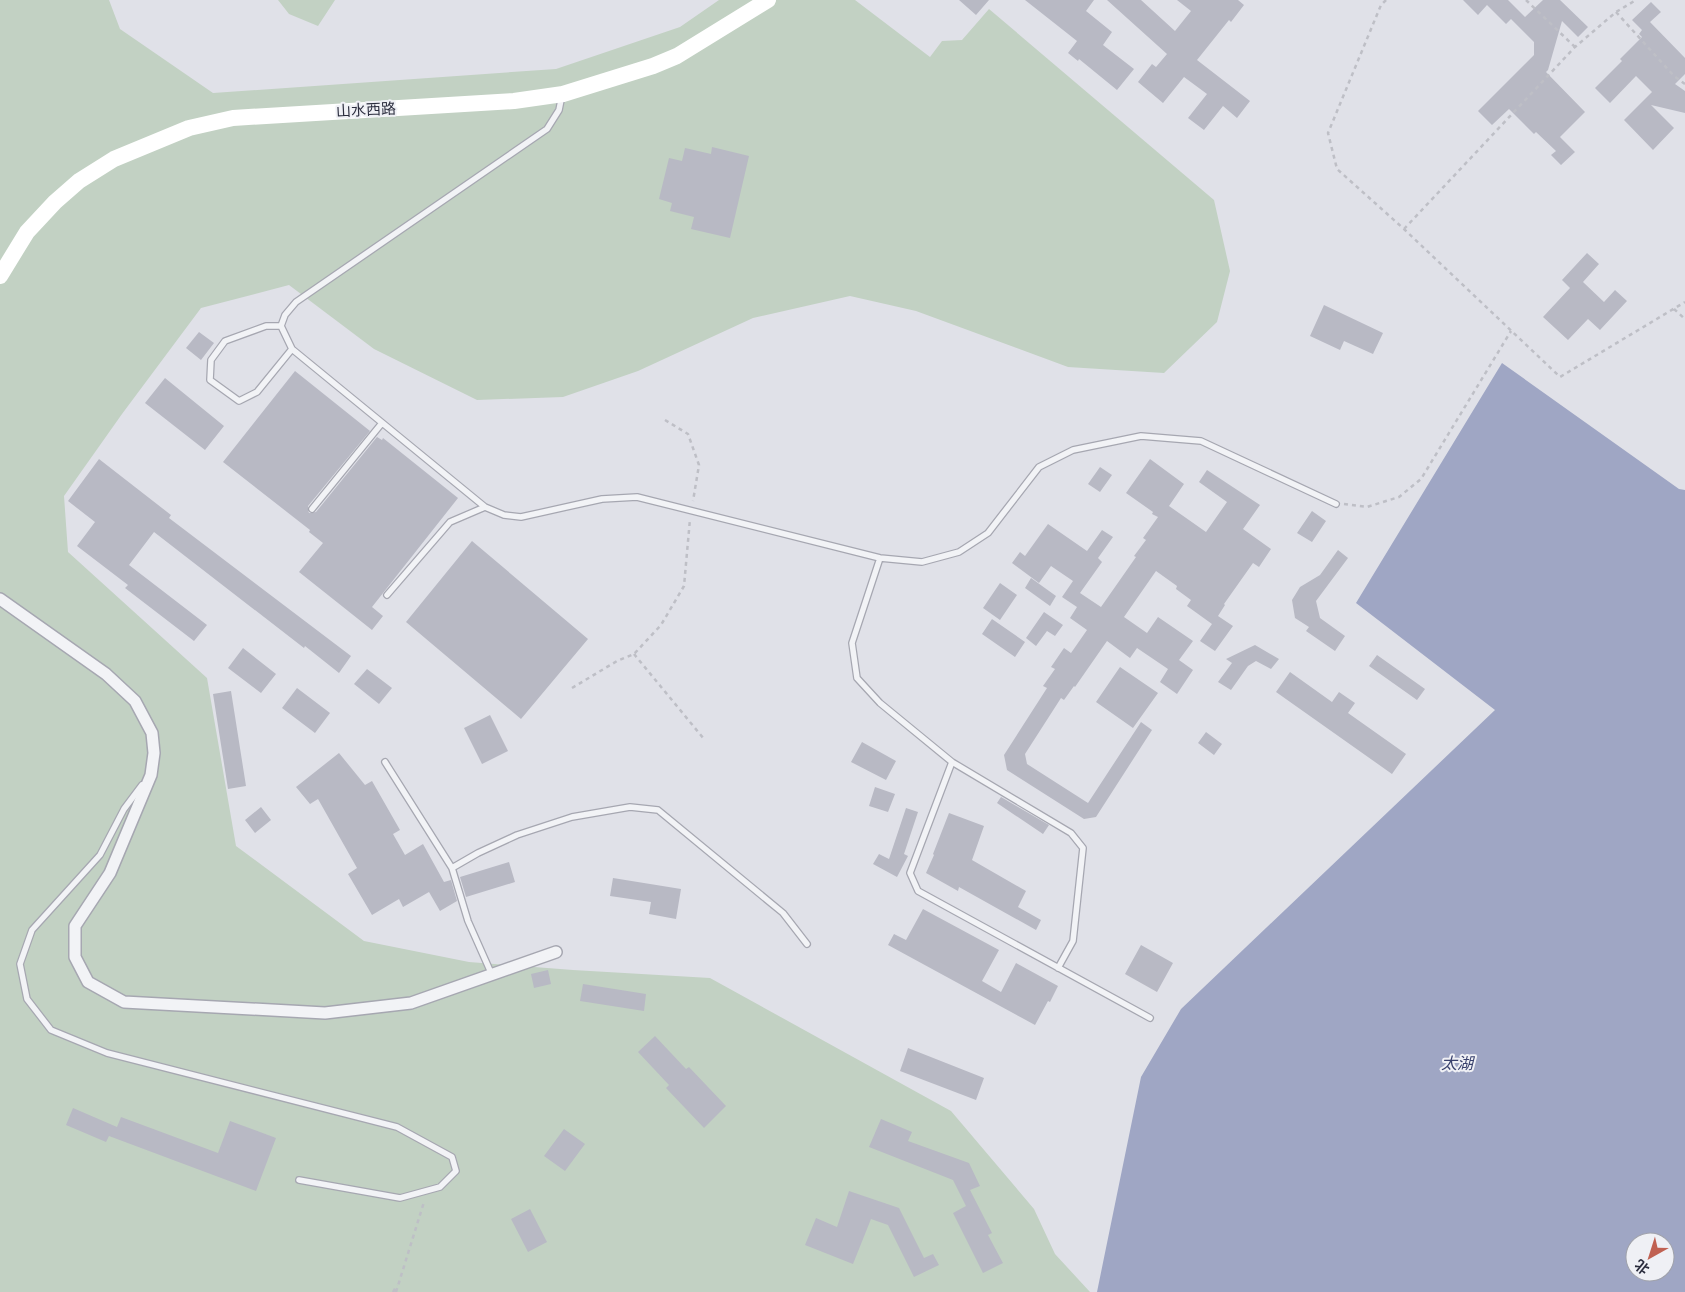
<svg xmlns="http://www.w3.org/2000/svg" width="1685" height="1292" font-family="'PT Sans Narrow','Noto Sans SC',sans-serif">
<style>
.green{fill:#c2d1c3}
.water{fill:#9fa6c4;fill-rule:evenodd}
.building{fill:#b8b9c4}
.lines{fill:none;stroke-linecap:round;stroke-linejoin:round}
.lane-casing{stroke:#a6a7b1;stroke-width:8}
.street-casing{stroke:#a6a7b1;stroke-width:14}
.path{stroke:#bebfc6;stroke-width:2.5;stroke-dasharray:4 4;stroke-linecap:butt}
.lane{stroke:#f2f3f6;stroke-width:5.5}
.street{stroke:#f2f3f6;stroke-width:11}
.secondary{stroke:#fff;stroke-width:16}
.labels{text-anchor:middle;stroke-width:4;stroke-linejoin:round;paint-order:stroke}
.street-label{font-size:15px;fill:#2a2c3d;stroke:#eff0f5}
.water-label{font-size:16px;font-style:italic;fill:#39416d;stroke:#eff0f5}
</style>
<rect width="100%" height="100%" fill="#e0e1e8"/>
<path class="green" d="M0,0H109L120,29L213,93L556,69L680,27L719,0H855L930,57L942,41L962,40L989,9L1214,200L1230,271L1217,322L1164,373L1068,367L916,311L850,296L753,318L638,371L563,397L477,400L374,349L289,285L201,308L122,414L64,496L68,552L207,678L236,846L364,941L469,962L573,970L710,978L951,1111L1034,1209L1055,1254L1090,1292H0Z
M278,0H335L318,26L289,14Z"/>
<path class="water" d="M1502,363L1679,489L1685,490V1292H1097L1141,1077L1181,1009L1495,710L1356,603ZM1635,1242H1665V1272H1635Z"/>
<path class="building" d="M959,0H989L976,15Z
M1025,0H1094L1086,11L1112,32L1103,45L1134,69L1117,90L1079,59L1078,61L1068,53L1077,41Z
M1107,0H1141L1175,31L1191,11L1177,0H1238L1244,5L1231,22L1229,20L1197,60L1250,101L1237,118L1223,106L1204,130L1188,118L1207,94L1184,77L1163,103L1138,82L1152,64L1156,67L1167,54Z
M1463,0H1508L1525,17L1543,0H1560L1588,27L1578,37L1562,21L1548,70L1546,72L1585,112L1560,137L1575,152L1561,165L1551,155L1556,151L1536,132L1534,134L1509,109L1492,125L1478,111L1534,55V42L1511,19L1506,24L1487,5L1478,15Z
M1651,2L1661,12L1650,22L1685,58V74L1675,84L1685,91V113L1651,105L1674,128L1653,150L1624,120L1652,92L1636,76L1610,103L1595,88L1622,61L1620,59L1642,37L1639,34L1642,30L1632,20Z
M712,147L749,156L730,238L691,229L694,217L670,211L672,203L659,199L669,158L682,161L685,148L711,154Z
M1587,253L1599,264L1583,282L1604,302L1615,290L1627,301L1600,330L1588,319L1568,340L1543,317L1570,288L1562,280Z
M1324,305L1383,333L1373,354L1344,341L1340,350L1310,336Z
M199,332L214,343L201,360L186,348Z
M295,371L370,431L308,506V510L309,513L316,512L377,437L382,440L383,438L458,498L372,607L383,616L372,630L299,572L323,543L309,532L310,530L223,462Z
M165,378L224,426L205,450L145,403Z
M99,459L171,515L169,518L351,656L339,673L305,646L304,648L154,532L129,565L207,625L194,641L125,588L128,585L77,546L95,522L68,501Z
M1150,459L1184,484L1169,506L1206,532L1227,502L1199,482L1207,470L1260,505L1243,529L1271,549L1259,567L1253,563L1224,604L1225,605L1218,616L1233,626L1215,651L1200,641L1212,624L1187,606L1191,600L1176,589L1177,586L1156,571L1124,617L1147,633L1158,617L1193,641L1179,660L1193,670L1177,694L1160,682L1168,669L1137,648L1130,658L1107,641L1075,687L1074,686L1064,700L1061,698L1025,754L1027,764L1088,803L1141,722L1152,730L1096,817L1084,819L1007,770L1004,755L1047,688L1043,686L1055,669L1051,667L1064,648L1071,653L1087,630L1070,618L1077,607L1062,597L1073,581L1051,566L1039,583L1012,563L1020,552L1025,556L1048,524L1087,551L1102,530L1113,537L1098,558L1102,562L1080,593L1101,607L1136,557L1134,556L1146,540L1143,538L1158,517L1152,514L1153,512L1126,493Z
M1100,467L1112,475L1100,492L1088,484Z
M1312,511L1326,521L1312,542L1297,533Z
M472,541L588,639L521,719L406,622Z
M1338,550L1348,558L1316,601L1320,618L1345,636L1335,651L1306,631L1309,627L1295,618L1292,600L1300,587L1320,575Z
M1031,578L1056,596L1050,606L1025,588Z
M1000,583L1017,595L1000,620L983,608Z
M1044,612L1063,625L1055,636L1047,631L1036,646L1026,638Z
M992,619L1025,642L1015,657L982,634Z
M1255,645L1279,659L1271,669L1256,661L1248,666L1231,690L1218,682L1232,663L1226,659Z
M243,648L276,674L261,693L228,668Z
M1377,655L1425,689L1417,700L1369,666Z
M1120,667L1158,693L1133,728L1096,702Z
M367,669L392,688L379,704L354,684Z
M1290,672L1332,702L1339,692L1355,703L1348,713L1406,754L1392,774L1276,692Z
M297,688L330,713L315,733L282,708Z
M231,691L246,786L228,789L213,694Z
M490,715L508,751L482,764L464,728Z
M1206,732L1222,744L1214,755L1198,743Z
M862,742L896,761L886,780L851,762Z
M339,753L365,785L372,781L400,830L393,834L405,855L423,844L444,882L451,880L457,901L440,911L429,892L403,907L399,899L372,915L348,874L357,868L318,799L310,804L296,787Z
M875,787L895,794L888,812L869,806Z
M1001,797L1049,825L1043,834L997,803Z
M261,807L271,820L255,833L245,820Z
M906,808L918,812L904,854L908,856L897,877L873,864L879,854L889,859Z
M949,813L984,826L972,860L1026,891L1018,907L1041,920L1036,930L959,887L958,891L926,873L934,855L933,854Z
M509,862L515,882L466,897L460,877Z
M613,878L681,889L676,919L649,914L651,902L610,896Z
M923,909L999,950L982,981L1001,992L1016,963L1058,986L1050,1002L1048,1001L1035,1025L888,945L894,934L906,940Z
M1141,945L1173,963L1157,992L1125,974Z
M548,970L551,984L534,988L531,974Z
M583,984L646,994L644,1011L580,1001Z
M655,1036L686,1069L689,1067L726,1106L704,1128L666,1088L669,1085L638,1052Z
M908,1048L984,1078L976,1100L900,1071Z
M73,1108L117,1127L121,1117L218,1153L230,1121L276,1138L256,1191L109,1136L106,1142L66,1125Z
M881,1119L912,1132L908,1141L969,1163L980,1186L970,1190L992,1233L988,1235L1003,1263L983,1273L953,1213L966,1206L953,1180L869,1147Z
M564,1129L585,1144L565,1171L544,1156Z
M849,1191L899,1208L924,1258L933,1254L939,1265L914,1277L888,1225L871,1219L853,1264L805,1245L816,1218L837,1227Z
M530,1209L547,1242L528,1252L511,1219Z"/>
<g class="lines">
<defs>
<path id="lane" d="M562,95L559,110L547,129L296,302L285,315L281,326L292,349L485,507L504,515L521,517L602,499L637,497L880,558L922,562L959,552L988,533L1039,467L1073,450L1141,436L1201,441L1336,504
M281,326H266L225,341L211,360L210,380L239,401L257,392L292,349
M312,509L382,423
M880,558L852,643L857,678L880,703L952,762L910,873L918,891L1150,1018
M387,595L450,522L485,507
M385,762L452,868L468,921L492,975
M952,762L1071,833L1083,848L1073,941L1058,968
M142,785L124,809L100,855L32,930L20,964L27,999L51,1030L107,1053L397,1127L452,1157L456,1171L440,1187L400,1198L299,1180
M452,868L478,853L517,835L572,817L630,807L658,810L783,913L807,944"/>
<path id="street" d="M0,599L106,674L135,701L152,733L154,753L151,775L110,873L75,926V957L88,982L124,1002L325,1013L411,1003L556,952"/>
</defs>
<use href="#lane" class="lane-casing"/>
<use href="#street" class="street-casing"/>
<path class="path" d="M1386,0L1381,5L1328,133L1337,169L1404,229L1560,377L1685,302
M1526,0L1575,47
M1616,12L1674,76L1685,84
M1404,229L1575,47L1616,12L1636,0
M1674,309L1685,319
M665,420L688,434L699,465L693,501
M1344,504L1367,507L1399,497L1421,479L1511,331
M634,654L704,739
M572,688L617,661L634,654L661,625L684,586L690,519
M393,1292L397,1285
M396,1292L424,1202"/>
<use href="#lane" class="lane"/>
<use href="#street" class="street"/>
<path class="secondary" d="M0,276L27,232L55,202L79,181L114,159L189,128L233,118L514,101L563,94L653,66L677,56L768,0"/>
</g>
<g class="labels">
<g class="street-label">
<text transform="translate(366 110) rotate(-3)" y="5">山水西路</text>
</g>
<g class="water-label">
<text x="1457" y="1069">太湖</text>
</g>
</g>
<g transform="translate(1650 1257) rotate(219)"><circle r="24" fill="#eff0f5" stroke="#a0a2ab"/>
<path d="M0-4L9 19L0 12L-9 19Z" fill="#c06152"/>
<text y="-8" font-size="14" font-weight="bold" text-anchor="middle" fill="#2a2c3d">北</text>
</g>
</svg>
